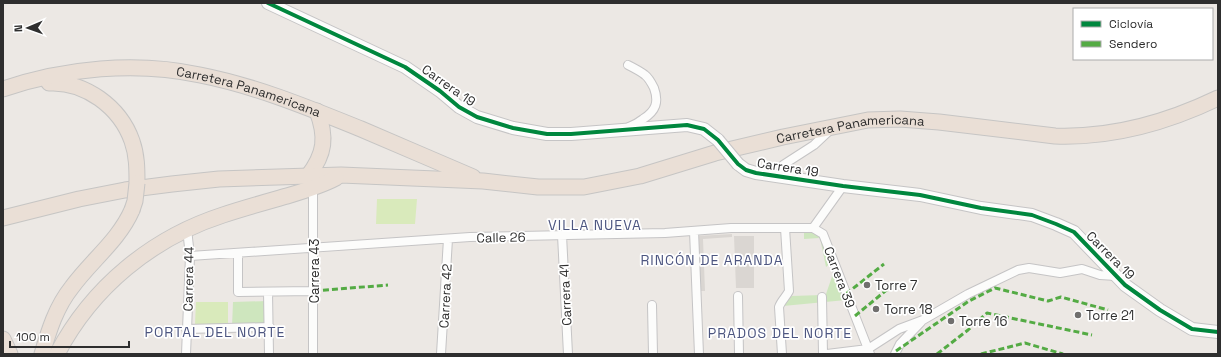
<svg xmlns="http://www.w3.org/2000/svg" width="1221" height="357" font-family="'Space Grotesk',sans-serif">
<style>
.green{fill:#cee6be}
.pitch{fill:#d9eabb}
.plaza{fill:#dad6d2}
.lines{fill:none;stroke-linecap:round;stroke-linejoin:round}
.street-casing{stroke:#c5c4c5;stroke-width:10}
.secondary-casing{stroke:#c5c4c5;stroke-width:14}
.highway-casing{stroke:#c6c5c4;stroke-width:17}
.street{stroke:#fcfcfb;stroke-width:8}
.secondary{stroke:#fcfcfb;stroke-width:12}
.highway{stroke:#eadfd6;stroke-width:15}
.secondary-bridge-casing{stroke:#c5c4c5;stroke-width:14;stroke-linecap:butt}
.highway-bridge-casing{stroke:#c6c5c4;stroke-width:17;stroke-linecap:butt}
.secondary-bridge{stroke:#fcfcfb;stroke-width:12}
.highway-bridge{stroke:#eadfd6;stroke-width:15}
.quiet{stroke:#54ab44;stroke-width:3;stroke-dasharray:6 3;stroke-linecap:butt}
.cycleway-casing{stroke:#fff;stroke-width:6}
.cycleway{stroke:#00873e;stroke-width:4}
.poi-dot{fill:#706f6e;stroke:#fff;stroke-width:1.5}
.labels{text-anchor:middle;stroke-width:3.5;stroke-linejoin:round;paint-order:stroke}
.street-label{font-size:13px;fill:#2e2e2e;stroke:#fff}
.poi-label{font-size:13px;fill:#2e2e2e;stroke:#fff;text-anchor:start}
.neighbourhood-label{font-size:14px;letter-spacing:1px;fill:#4d5680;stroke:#fff}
</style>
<rect width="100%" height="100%" fill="#ece8e4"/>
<path class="green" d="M804,232H817L819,238L804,239Z
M820,238L833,261L826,267Z
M835,268L846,300L783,306V303L792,296L822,295L826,294Z
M267,301L268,326L232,327L233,302Z"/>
<path class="pitch" d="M377,199H417L415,224H376Z
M196,302H228V324H195Z"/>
<path class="plaza" d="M732,234V237L703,239L705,291H698L696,236Z
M734,236H754V288H736Z"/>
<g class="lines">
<defs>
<path id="street" d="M628,65C634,68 640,71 645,75C649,78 651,82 654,88C659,102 656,111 643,119C638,123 634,125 629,127
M783,177V165L814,145L830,130
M313,188V354
M813,228L843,186
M694,231L699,354
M562,235L568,354
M238,253V292L314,291
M190,256L470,237L665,233L731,228H813L823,234L870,354
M268,292L269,354
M738,296L739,354
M822,297L823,354
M652,305L653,354
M186,329L270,327
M186,354L190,256L187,229
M441,354L448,239
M782,354L779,307C781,301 786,297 789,291L785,228
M827,354L868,349L899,329L923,320L968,294L1018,270L1029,268L1060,273L1082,269L1100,275L1116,276
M895,354L900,344L921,322"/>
<path id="secondary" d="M268,3L405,67L440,91L459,107L477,117L513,128L547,134H571L687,125L704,129L718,140
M738,164L746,170L756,173L843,186L920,195L981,208L1032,215L1056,224L1074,232L1125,285L1160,310L1192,329L1218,332"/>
<g id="highway">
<path d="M49,83C85,81 120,107 132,141C137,155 137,169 137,183"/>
<path id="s1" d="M3,89C65,68 136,61 200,75C256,86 309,108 361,129C398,145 436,161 473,177"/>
<path d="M308,176C325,154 327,137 317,111"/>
<path id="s2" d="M3,218L79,199L125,190L172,184L219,179L341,175L483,181L538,187H584L640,176L715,153L783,137L868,120L900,119L939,122L1055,136C1111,138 1168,122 1218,98"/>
<path d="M3,339L10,354"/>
<path d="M42,354C49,330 56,307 72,287C91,261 119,240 132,210"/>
<path d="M57,354C92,287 152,238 223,215C244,208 266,202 287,196C304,191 321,186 336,178"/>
</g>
</defs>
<use href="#street" class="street-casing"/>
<use href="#secondary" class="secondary-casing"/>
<use href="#highway" class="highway-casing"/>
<use href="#street" class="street"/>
<use href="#secondary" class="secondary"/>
<use href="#highway" class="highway"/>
<defs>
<path id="secondary-bridge" d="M718,140L738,164"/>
<path id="highway-bridge" d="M132,210L135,201L137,183"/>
</defs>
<use href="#secondary-bridge" class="secondary-bridge-casing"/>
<use href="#highway-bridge" class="highway-bridge-casing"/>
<use href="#secondary-bridge" class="secondary-bridge"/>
<use href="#highway-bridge" class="highway-bridge"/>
<path class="quiet" d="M314,291L388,285
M846,294L884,264
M855,316L895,283
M896,351L969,301L995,288L1048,301L1061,297L1108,310
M937,354L968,330L987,313L1092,335
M981,354L1025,343L1063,354"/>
<defs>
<path id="cycleway" d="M268,3L405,67L440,91L459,107L477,117L513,128L547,134H571L687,125L704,129L718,140L738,164L746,170L756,173L843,186L920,195L981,208L1032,215L1056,224L1074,232L1125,285L1160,310L1192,329L1218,332"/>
</defs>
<use href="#cycleway" class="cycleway-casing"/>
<use href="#cycleway" class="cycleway"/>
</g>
<g class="poi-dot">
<circle cx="867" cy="285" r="4"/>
<circle cx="876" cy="309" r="4"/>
<circle cx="1078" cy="315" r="4"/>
<circle cx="951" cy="321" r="4"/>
</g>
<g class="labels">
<g class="street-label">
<text transform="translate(449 85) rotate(35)" y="5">Carrera 19</text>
<text dy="5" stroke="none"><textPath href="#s1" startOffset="251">Carretera Panamericana</textPath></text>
<text dy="5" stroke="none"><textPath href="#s2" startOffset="859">Carretera Panamericana</textPath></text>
<text transform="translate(788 167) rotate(9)" y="5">Carrera 19</text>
<text transform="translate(501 237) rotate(-1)" y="5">Calle 26</text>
<text transform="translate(1111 255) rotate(45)" y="5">Carrera 19</text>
<text transform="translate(314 271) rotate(-90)" y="5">Carrera 43</text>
<text transform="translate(840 277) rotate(69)" y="5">Carrera 39</text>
<text transform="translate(188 279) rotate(-89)" y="5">Carrera 44</text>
<text transform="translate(565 295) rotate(-93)" y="5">Carrera 41</text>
<text transform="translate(445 296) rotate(-87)" y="5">Carrera 42</text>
</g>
<g class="poi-label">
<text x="875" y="290">Torre 7</text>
<text x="884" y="314">Torre 18</text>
<text x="1086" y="320">Torre 21</text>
<text x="959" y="326">Torre 16</text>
</g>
<g class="neighbourhood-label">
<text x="595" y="230">VILLA NUEVA</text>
<text x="712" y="265">RINCÓN DE ARANDA</text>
<text x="215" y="337">PORTAL DEL NORTE</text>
<text x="780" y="338">PRADOS DEL NORTE</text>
</g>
</g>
<rect width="1221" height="357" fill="none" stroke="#2e2e2e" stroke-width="8"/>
<rect x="1073" y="8" width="140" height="52" fill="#ffffff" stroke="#ababab"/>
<rect x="1081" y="21" width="20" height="6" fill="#00873e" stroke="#ababab"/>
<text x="1109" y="28" font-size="12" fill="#2e2e2e">Ciclovía</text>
<rect x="1081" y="41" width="20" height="6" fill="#54ab44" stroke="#ababab"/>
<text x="1109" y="48" font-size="12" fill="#2e2e2e">Sendero</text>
<g transform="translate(28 28) rotate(268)" stroke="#ffffff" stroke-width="3" paint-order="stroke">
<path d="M0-3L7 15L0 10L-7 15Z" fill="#2e2e2e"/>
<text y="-6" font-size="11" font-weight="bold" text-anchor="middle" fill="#2e2e2e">N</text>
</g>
<path d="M10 341v6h119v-6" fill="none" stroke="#2e2e2e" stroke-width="2"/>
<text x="16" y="341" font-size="12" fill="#2e2e2e" stroke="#ffffff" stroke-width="3" paint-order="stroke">100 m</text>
</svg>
